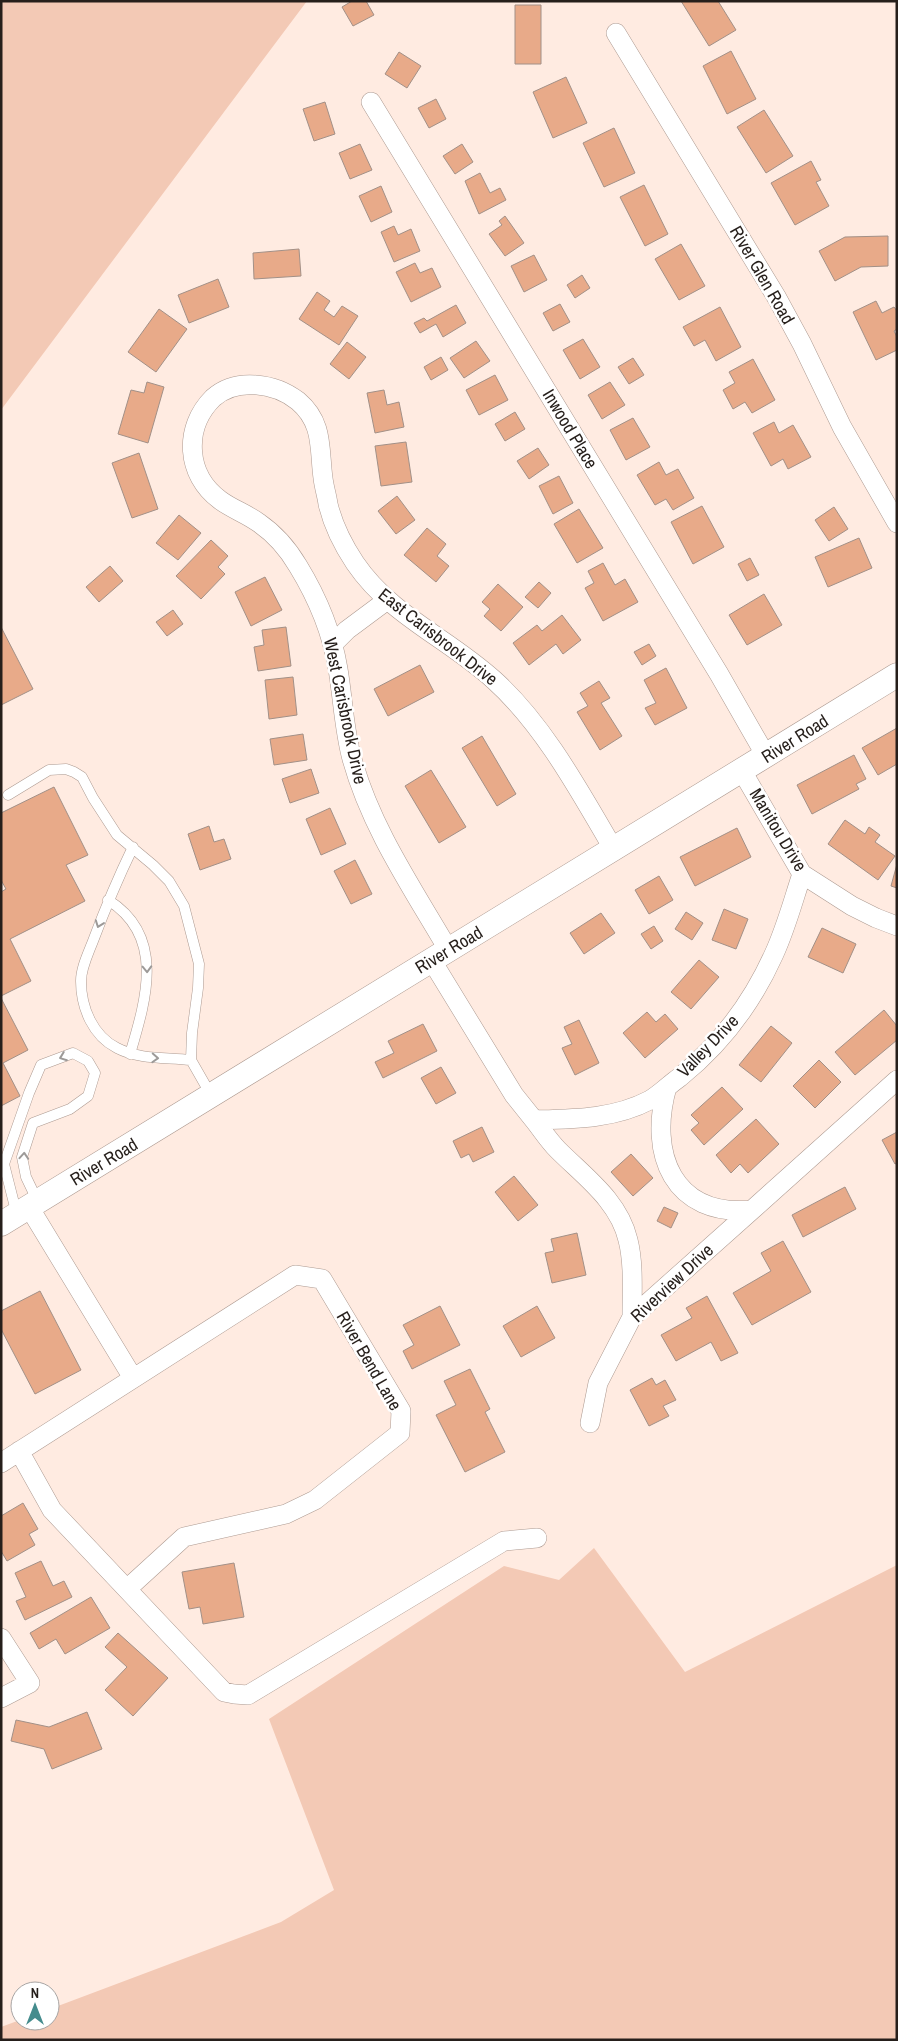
<svg xmlns="http://www.w3.org/2000/svg" width="898" height="2041" font-family="'Archivo Narrow',sans-serif">
<style>
.green{fill:#f3c9b5}
.building{fill:#e8aa89;stroke:#a29087}
.lines{fill:none;stroke-linecap:round;stroke-linejoin:round}
.service-casing{stroke:#ad9a91;stroke-width:11}
.minor-casing{stroke:#ad9a91;stroke-width:20}
.tertiary-casing{stroke:#ad9a91;stroke-width:25}
.service{stroke:#fff;stroke-width:10}
.minor{stroke:#fff;stroke-width:19}
.tertiary{stroke:#fff;stroke-width:24}
.oneway{stroke:#9d9a98}
.labels{text-anchor:middle;stroke-width:5;stroke-linejoin:round;paint-order:stroke}
.street-label{font-size:18px;fill:#261f1b;stroke:#fff}
</style>
<rect width="100%" height="100%" fill="#ffebe1"/>
<path class="green" d="M1,1H307L1,410Z
M594,1548L685,1672L897,1565V2040H1V2027L20,2020L50,2021V2009L281,1922L334,1890L269,1719L504,1566L559,1580Z"/>
<path class="building" d="M352,1H366L374,15L353,26L342,7Z
M681,1H718L736,30L709,46Z
M515,5H541V64H515Z
M731,51L756,99L727,114L703,66Z
M399,52L421,66L407,88L385,74Z
M566,77L587,123L553,138L533,92Z
M436,99L446,119L429,128L418,108Z
M325,102L335,134L314,141L303,109Z
M764,110L793,156L766,173L737,127Z
M614,128L635,173L604,187L583,143Z
M360,144L372,170L350,179L339,153Z
M462,144L473,162L455,174L443,156Z
M811,161L821,180L816,182L829,206L795,225L771,183Z
M480,173L490,193L500,188L506,200L479,214L465,181Z
M644,185L668,234L645,246L620,197Z
M381,186L392,212L371,222L359,196Z
M505,216L524,243L505,256L489,234L502,225L499,221Z
M394,226L398,235L411,229L420,251L394,262L381,232Z
M888,236V266L861,267L835,281L819,251L845,237Z
M681,244L705,286L679,300L655,259Z
M299,249L301,276L254,279L253,253Z
M534,255L547,280L524,292L511,266Z
M415,263L420,273L432,268L441,287L411,302L396,272Z
M582,275L590,288L575,298L567,285Z
M218,279L229,307L189,323L178,295Z
M317,292L330,301L324,310L334,317L342,306L358,316L339,345L299,319Z
M876,301L882,313L894,307L897,311V329L894,331L897,337V350L876,360L853,312Z
M560,304L570,322L553,331L543,313Z
M456,305L466,323L443,337L436,324L420,333L414,323L424,318L427,321Z
M720,307L741,347L716,361L705,340L694,346L683,327Z
M159,309L187,329L156,372L128,352Z
M583,339L600,367L580,379L563,350Z
M476,341L490,361L464,378L450,358Z
M347,342L366,357L349,379L330,364Z
M441,357L448,370L431,380L424,367Z
M633,358L644,375L629,384L618,367Z
M753,359L775,400L752,413L745,402L733,409L723,390L735,383L729,372Z
M495,375L508,400L479,415L466,390Z
M147,382L164,387L148,443L118,434L131,390L144,393Z
M610,382L625,405L602,419L588,395Z
M384,390L387,405L399,402L404,427L375,433L367,393Z
M515,412L525,429L505,441L495,424Z
M633,418L650,447L626,460L610,430Z
M774,422L779,433L793,425L811,457L788,469L783,459L771,466L753,433Z
M406,442L412,482L381,486L375,446Z
M538,448L549,465L529,479L517,461Z
M139,453L158,509L132,518L112,463Z
M659,462L666,475L678,469L694,498L673,510L666,499L655,505L637,475Z
M559,476L573,503L553,514L539,486Z
M397,496L415,520L396,534L378,511Z
M702,506L724,547L693,564L671,522Z
M834,507L848,529L829,541L815,520Z
M579,509L603,548L577,563L554,524Z
M179,515L201,533L178,560L156,543Z
M427,528L446,544L437,556L449,566L436,582L404,555Z
M859,538L872,568L828,587L815,557Z
M211,540L228,556L218,567L225,574L201,599L176,576Z
M750,558L759,575L747,581L738,564Z
M603,563L615,585L625,579L638,602L603,621L585,588L594,583L588,571Z
M110,566L123,581L99,602L86,587Z
M265,577L282,610L251,626L235,592Z
M539,582L551,593L538,608L525,597Z
M498,584L523,607L501,631L484,616L490,609L482,602Z
M764,594L782,625L747,645L729,615Z
M173,610L183,624L167,636L156,622Z
M562,615L581,640L563,654L556,644L529,665L513,643L537,625L542,631Z
M1,627L33,689L1,705Z
M286,627L291,666L258,671L254,647L264,645L262,630Z
M649,644L656,656L642,665L634,652Z
M420,665L434,692L388,716L374,689Z
M666,668L687,708L655,725L645,708L656,703L644,680Z
M293,677L297,715L269,719L265,680Z
M599,681L610,698L601,703L622,736L600,750L577,712L588,706L580,693Z
M897,728V764L878,775L862,748Z
M303,734L307,760L274,765L270,739Z
M482,736L516,794L497,806L462,748Z
M854,755L866,779L856,784L859,789L812,814L797,785Z
M311,769L319,793L290,803L282,779Z
M431,770L466,827L439,843L405,786Z
M54,787L88,855L66,865L85,901L10,939L31,981L1,996V892L6,889L1,880V813Z
M330,808L346,844L321,855L306,819Z
M845,820L865,834L869,827L880,835L875,842L895,856L878,880L828,844Z
M209,826L214,842L224,839L231,859L200,870L188,834Z
M737,828L751,857L695,886L680,857Z
M355,860L372,894L351,904L334,871Z
M897,864V888L891,886Z
M659,876L673,900L649,914L635,890Z
M724,909L748,919L736,949L712,940Z
M686,912L703,923L692,940L675,929Z
M601,913L615,933L584,954L570,933Z
M654,926L663,941L651,949L641,934Z
M822,928L856,944L843,973L808,957Z
M699,960L719,977L691,1009L671,992Z
M1,998L28,1050L3,1063L20,1096L1,1106Z
M884,1010L897,1026V1040L855,1075L835,1052Z
M647,1012L656,1022L665,1014L678,1029L645,1058L623,1033Z
M579,1020L599,1063L575,1075L562,1048L572,1044L564,1027Z
M423,1024L437,1051L383,1078L375,1062L394,1053L388,1041Z
M771,1026L792,1043L761,1082L739,1065Z
M819,1060L841,1082L815,1108L793,1086Z
M441,1067L456,1093L436,1104L421,1078Z
M722,1087L743,1109L704,1145L691,1130L699,1123L691,1115Z
M756,1119L779,1144L748,1173L740,1164L731,1173L716,1155Z
M482,1127L494,1152L473,1162L469,1154L461,1158L453,1141Z
M897,1132V1163L895,1164L882,1140Z
M631,1154L653,1178L633,1196L611,1172Z
M514,1176L538,1205L518,1221L495,1192Z
M845,1187L856,1209L803,1237L792,1215Z
M664,1207L678,1213L671,1228L657,1221Z
M577,1233L586,1275L552,1283L545,1253L554,1251L551,1239Z
M783,1241L811,1292L752,1325L733,1293L771,1271L761,1253Z
M40,1291L81,1370L35,1394L1,1329V1311Z
M707,1296L738,1353L721,1361L711,1342L676,1361L661,1335L692,1318L686,1308Z
M440,1306L460,1345L412,1369L403,1351L414,1345L403,1325Z
M537,1306L555,1338L521,1357L503,1326Z
M470,1369L490,1409L485,1412L505,1452L465,1472L436,1415L456,1405L444,1381Z
M652,1378L656,1385L665,1380L676,1400L663,1406L669,1416L649,1426L630,1390Z
M23,1503L38,1529L29,1534L35,1545L7,1561L1,1551V1516Z
M41,1561L53,1586L64,1581L72,1597L25,1620L16,1601L26,1597L15,1573Z
M234,1563L244,1617L203,1624L200,1607L189,1609L182,1572Z
M91,1597L110,1628L65,1654L56,1639L39,1649L30,1633Z
M118,1633L168,1678L133,1716L105,1690L127,1667L105,1647Z
M87,1712L102,1749L52,1769L44,1749L11,1741L16,1720L49,1727Z"/>
<g class="lines">
<defs>
<path id="service" d="M8,795L49,770L66,769L74,772L82,777L93,798L117,835L153,865L169,881L184,906L199,964L198,988L192,1033L191,1060L211,1095
M133,847C118,878 105,909 93,941C88,954 81,968 81,981C81,1008 93,1036 117,1048C140,1060 166,1057 191,1060
M108,900C166,936 146,1000 130,1054
M17,1215L4,1164L29,1093L41,1065L73,1053L88,1061L95,1073L88,1096L70,1109L33,1123L22,1157L26,1177L38,1202"/>
<path id="minor" d="M616,33L777,298L802,344L842,427L897,523
M371,102L719,674L766,756
M333,644L347,630L386,601
M742,771L802,874L852,906L876,918L897,926
M449,951C413,889 371,828 352,759C344,730 343,699 338,669C332,633 317,597 298,566C288,549 275,534 259,523C247,514 232,509 220,500C186,475 183,428 213,398C236,377 275,383 298,401C324,423 319,449 323,478C324,487 327,496 328,504C333,525 343,545 355,563C391,616 448,638 494,680C544,725 580,792 614,850
M432,961L514,1095L534,1120C574,1119 614,1119 650,1100C660,1094 670,1084 680,1077C721,1044 753,1001 774,954C786,928 793,901 802,874
M667,1087C648,1154 673,1217 752,1210L897,1080
M534,1120C542,1130 549,1141 558,1150C585,1177 619,1201 628,1240C634,1264 632,1292 632,1317
M29,1207L133,1378
M590,1423L598,1383L632,1317L752,1210
M19,1451L52,1510L224,1692L234,1694L248,1695L504,1541L537,1538
M1,1463L295,1275L322,1279L401,1411L400,1433L315,1500L286,1514L184,1537L127,1589
M1,1638L30,1683L1,1698"/>
<path id="tertiary" d="M1,1224L897,675"/>
</defs>
<use href="#service" class="service-casing"/>
<use href="#minor" class="minor-casing"/>
<use href="#tertiary" class="tertiary-casing"/>
<use href="#service" class="service"/>
<use href="#minor" class="minor"/>
<use href="#tertiary" class="tertiary"/>
</g>
<defs><path id="oneway-chevron" d="M-2-3.5L2.5 0L-2 3.5" fill="none" stroke-width="1.6" stroke-linecap="round" stroke-linejoin="round" transform="scale(1.25)"/></defs>
<g class="oneway">
<use href="#oneway-chevron" transform="translate(99 924) rotate(110)"/>
<use href="#oneway-chevron" transform="translate(147 969) rotate(88)"/>
<use href="#oneway-chevron" transform="translate(63 1057) rotate(159)"/>
<use href="#oneway-chevron" transform="translate(155 1058) rotate(3)"/>
<use href="#oneway-chevron" transform="translate(24 1156) rotate(-86)"/>
</g>
<g class="labels">
<g class="street-label">
<text transform="translate(762 275) rotate(60)" y="6">River Glen Road</text>
<text transform="translate(570 429) rotate(59)" y="6">Inwood Place</text>
<text transform="translate(438 637) rotate(38)" y="6">East Carisbrook Drive</text>
<text transform="translate(345 711) rotate(78)" y="6">West Carisbrook Drive</text>
<text transform="translate(795 739) rotate(-32)" y="6">River Road</text>
<text transform="translate(778 830) rotate(59)" y="6">Manitou Drive</text>
<text transform="translate(449 950) rotate(-31)" y="6">River Road</text>
<text transform="translate(708 1046) rotate(-46)" y="6">Valley Drive</text>
<text transform="translate(104 1162) rotate(-31)" y="6">River Road</text>
<text transform="translate(672 1283) rotate(-43)" y="6">Riverview Drive</text>
<text transform="translate(369 1361) rotate(60)" y="6">River Bend Lane</text>
</g>
</g>
<rect width="898" height="2041" fill="none" stroke="#261f1b" stroke-width="5"/>
<g transform="translate(35 2006)"><circle r="24" fill="#ffffff" stroke="#a8a5a4"/>
<path d="M0-4L9 19L0 12L-9 19Z" fill="#448c8d"/>
<text y="-8" font-size="14" font-weight="bold" text-anchor="middle" fill="#261f1b">N</text>
</g>
</svg>
